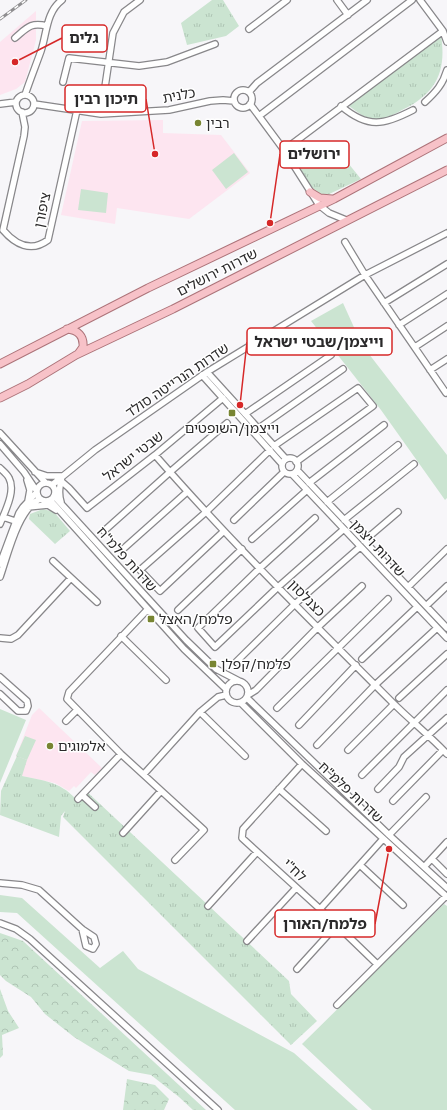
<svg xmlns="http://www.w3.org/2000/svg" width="447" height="1110" font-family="'Golos Text','Noto Sans Hebrew',sans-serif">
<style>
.education{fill:#fde5f0}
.green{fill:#cbe4d1}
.forest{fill:url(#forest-crowns)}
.park{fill:url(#park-tufts)}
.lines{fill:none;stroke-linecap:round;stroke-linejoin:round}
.minor-casing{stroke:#88878a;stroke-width:8}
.major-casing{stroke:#ac7379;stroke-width:9}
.minor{stroke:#fff;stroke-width:5.5}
.major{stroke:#f7c2c8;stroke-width:7}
.rail-casing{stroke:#8f8e90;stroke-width:3}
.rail{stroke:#fff;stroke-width:1.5;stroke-dasharray:4.5;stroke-linecap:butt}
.poi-dot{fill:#788532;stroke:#fff;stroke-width:1.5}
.labels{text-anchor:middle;stroke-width:3;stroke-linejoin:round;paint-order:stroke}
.street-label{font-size:14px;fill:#2b2a2b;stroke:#fff}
.poi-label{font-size:14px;fill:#2b2a2b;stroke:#fff;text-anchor:start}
.leader{fill:none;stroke:#d62828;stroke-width:1.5}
.callout-dot{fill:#d62828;stroke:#fff;stroke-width:1.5}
.callout{fill:#fff;stroke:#d62828;stroke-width:1.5}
.callout-label{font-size:15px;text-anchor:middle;font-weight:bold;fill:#2b2a2b}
</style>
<defs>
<pattern id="forest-crowns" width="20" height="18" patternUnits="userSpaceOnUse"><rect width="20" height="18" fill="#cbe4d1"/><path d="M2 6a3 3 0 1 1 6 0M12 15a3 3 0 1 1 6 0" fill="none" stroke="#aec4b4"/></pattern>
<pattern id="park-tufts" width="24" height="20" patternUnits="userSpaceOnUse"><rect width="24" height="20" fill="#cbe4d1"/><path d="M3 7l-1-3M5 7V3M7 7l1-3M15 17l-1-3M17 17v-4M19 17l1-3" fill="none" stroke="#aec4b4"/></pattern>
</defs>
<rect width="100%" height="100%" fill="#f7f6f9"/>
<path class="education" d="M36,11V40L25,82L16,89L0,95V42Z
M163,120V133L221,135L250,173L189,219L117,208L115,224L61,215L82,121Z
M39,708L102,768L95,775L91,772L76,788L74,786L69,791L55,783L22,776L16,756L32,715Z"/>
<path class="green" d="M234,153L248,172L226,189L212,170Z
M81,189L108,193L106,213L78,210Z
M343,303L362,345L447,455V498L445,500L381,410L311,321Z
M0,709L26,720L0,783Z
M25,736L36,740L27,760L16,756Z
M0,895L22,898L100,968L123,951L138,969L294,1053L358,1110H235L17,913L0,912Z
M444,904L447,906V1110H372L302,1044Z"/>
<path class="forest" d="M0,933L23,941L206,1110H193L179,1097L151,1075L129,1071L74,1037L45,1014L31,997L6,981L0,975Z
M0,989L8,1011L19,1028L2,1035L3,1055L0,1058Z
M127,1079L155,1085L169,1099L164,1110H123Z"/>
<path class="park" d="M212,0H223L239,26L226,36L187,45L181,23Z
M441,35C447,73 435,94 402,110C393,115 383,121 373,119C364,118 356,111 349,106Z
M322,155L348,163L361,179L325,196L316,193L299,167L307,156Z
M43,509L54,512L70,531L55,544L29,519L30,514Z
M17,756L27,760L22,776C42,780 60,782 75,798L84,789L289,981L291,994L317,1021L291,1045L63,817L65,811L61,816L59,837L0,815L1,791Z"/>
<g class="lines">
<defs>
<path id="minor" d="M337,0L348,15
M420,0L443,31L447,42
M249,29L287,0
M15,38C27,28 30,22 47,26
M63,82L69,58L139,66L167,62L215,44
M234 99a9 9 0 1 1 18 0a9 9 0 1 1-18 0Z
M249,92L257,83L367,0
M16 104a9 9 0 1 1 18 0a9 9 0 1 1-18 0Z
M25,95C30,80 36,65 41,51C47,33 46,12 62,0
M425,102C436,92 443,84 447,70
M0,104L16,102
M34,104L101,114L169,110L210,101L223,100L234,101
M250,104L284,150L319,205L329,213L346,220
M341,106C368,129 384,125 413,110
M22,112L25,127L24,136L3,230C15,244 31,253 48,240L77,110
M101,114L113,33L124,12L140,0
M259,116L412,0
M284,150L443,31
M345,242L365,275L446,393L447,392
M384,303L447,264
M399,325L447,294
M415,347L447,326
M430,370L447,359
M207,372L286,459
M202,375L282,464
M245,414L331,355
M259,428L343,369
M0,433L45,482
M0,444L24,472L36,490
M274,446L358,388L373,406L296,462
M155,455C230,541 311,621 392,702C410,720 430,736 447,754
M282 466a8 8 0 1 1 16 0a8 8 0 1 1-16 0Z
M0,468C3,471 7,474 9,478C16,491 5,511 0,524
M297,470L447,628
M35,472L47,476H62C60,485 58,493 61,502
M292,474L447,638
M27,480L30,490L28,501
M61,481L69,488L87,508L155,455L223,398
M37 492a9 9 0 1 1 18 0a9 9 0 1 1-18 0Z
M309,483L384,425
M52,485L95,450L207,372L365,275L447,233
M54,496L186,640L216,669L239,681
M50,500L184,649L226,689
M327,502L398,445
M28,507L48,505L56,510
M3,517L15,521
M315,518L260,568L198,628L215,647L278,587L344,529
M234,520L284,472
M344,520L414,464
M104,531L170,472L227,423
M224,531L160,591L140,570L206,512L270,450
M252,539L307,490
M364,541L398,512
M122,550L187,492
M53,561L97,602
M0,564L19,513L23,507L36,493
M0,577C8,554 18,509 40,499
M408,587L447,549
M426,606L447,586
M148,609L69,692L67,699L121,754L204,830L175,860
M178,610L242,549
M121,636L166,680
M0,638L11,639L18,635L71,578
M362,659L417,607
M236,662L295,604L360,547
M0,677L27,701L28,706L26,711H18L0,694
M226 692a11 11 0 1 1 22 0a11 11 0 1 1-22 0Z
M248,695L256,690L318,627L362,586
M247,698L389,835L447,888
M399,698L447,654
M241,703L302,764L447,897
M277,708L388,599
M200,712L245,756
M66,721L77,710
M299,725L356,665
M317,745L375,685L437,628
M348,750L394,704
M302,764L243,829L242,838L320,909L377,964
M144,774L200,712L218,697L226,695
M362,775L447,690
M279,789L326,831
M378,789L399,767L404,757L447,718
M82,795L95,807
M78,799L121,754
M393,801L443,750
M123,833L161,791
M389,835L426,797
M432,859L447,874
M360,865L403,905
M424,867L447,842
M0,883L22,885L39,890L82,929L94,937L96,944L93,949L86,946L82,929
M208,906L257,852
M320,909L383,839
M0,923L16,929L30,939L218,1110
M247,941L296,888
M297,969L337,925
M337,1005L446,896"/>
<path id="major" d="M310,192L320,198L332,199
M67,329C78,330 84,336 83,347L78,354
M0,364L148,288L334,199L447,138
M0,398L28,384L76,355L173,309L447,170"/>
</defs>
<use href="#minor" class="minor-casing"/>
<use href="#major" class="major-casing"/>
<use href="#minor" class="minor"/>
<use href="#major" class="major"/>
<defs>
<path id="rail" d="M0,19L26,0"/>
</defs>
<use href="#rail" class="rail-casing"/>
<use href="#rail" class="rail"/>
</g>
<g class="poi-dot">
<circle cx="198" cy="123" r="4"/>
<rect x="228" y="409" width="8" height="8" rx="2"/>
<rect x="147" y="615" width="8" height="8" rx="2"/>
<rect x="209" y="660" width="8" height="8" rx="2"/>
<circle cx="50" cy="746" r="4"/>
</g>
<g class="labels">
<g class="street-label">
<text transform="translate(179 95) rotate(-11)" y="5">כלנית</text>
<text transform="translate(42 210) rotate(-78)" y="5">ציפורן</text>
<text transform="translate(217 272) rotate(-27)" y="5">שדרות ירושלים</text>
<text transform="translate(177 380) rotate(-34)" y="5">שדרות הנרייטה סולד</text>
<text transform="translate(133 456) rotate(-38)" y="5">שבטי ישראל</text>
<text transform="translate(378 548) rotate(47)" y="5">שדרות ויצמן</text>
<text transform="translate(127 559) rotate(48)" y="5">שדרות פלמ"ח</text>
<text transform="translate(307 598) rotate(45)" y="5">כצנלסון</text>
<text transform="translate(351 792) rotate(43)" y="5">שדרות פלמ"ח</text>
<text transform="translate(295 870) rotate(43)" y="5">לח"י</text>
</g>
<g class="poi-label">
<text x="206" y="128">רבין</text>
<text x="232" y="433" text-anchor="middle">וייצמן/השופטים</text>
<text x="159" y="624">פלמח/האצל</text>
<text x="221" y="669">פלמח/קפלן</text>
<text x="58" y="751">אלמוגים</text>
</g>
</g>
<path class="leader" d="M15 62L62 38M155 154L146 99M270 223L280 154M240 405L247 342M389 849L375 924"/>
<g class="callout-dot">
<circle cx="15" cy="62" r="4"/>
<circle cx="155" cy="154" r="4"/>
<circle cx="270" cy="223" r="4"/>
<circle cx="240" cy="405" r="4"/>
<circle cx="389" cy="849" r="4"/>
</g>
<g class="callout">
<rect x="62" y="25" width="45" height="27" rx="4"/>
<rect x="65" y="85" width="81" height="27" rx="4"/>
<rect x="280" y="141" width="69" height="27" rx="4"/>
<rect x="247" y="328" width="145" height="27" rx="4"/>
<rect x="275" y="910" width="100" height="27" rx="4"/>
</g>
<g class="callout-label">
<text x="84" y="43">גלים</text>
<text x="106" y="104">תיכון רבין</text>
<text x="314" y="159">ירושלים</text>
<text x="319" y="347">וייצמן/שבטי ישראל</text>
<text x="325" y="929">פלמח/האורן</text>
</g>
</svg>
